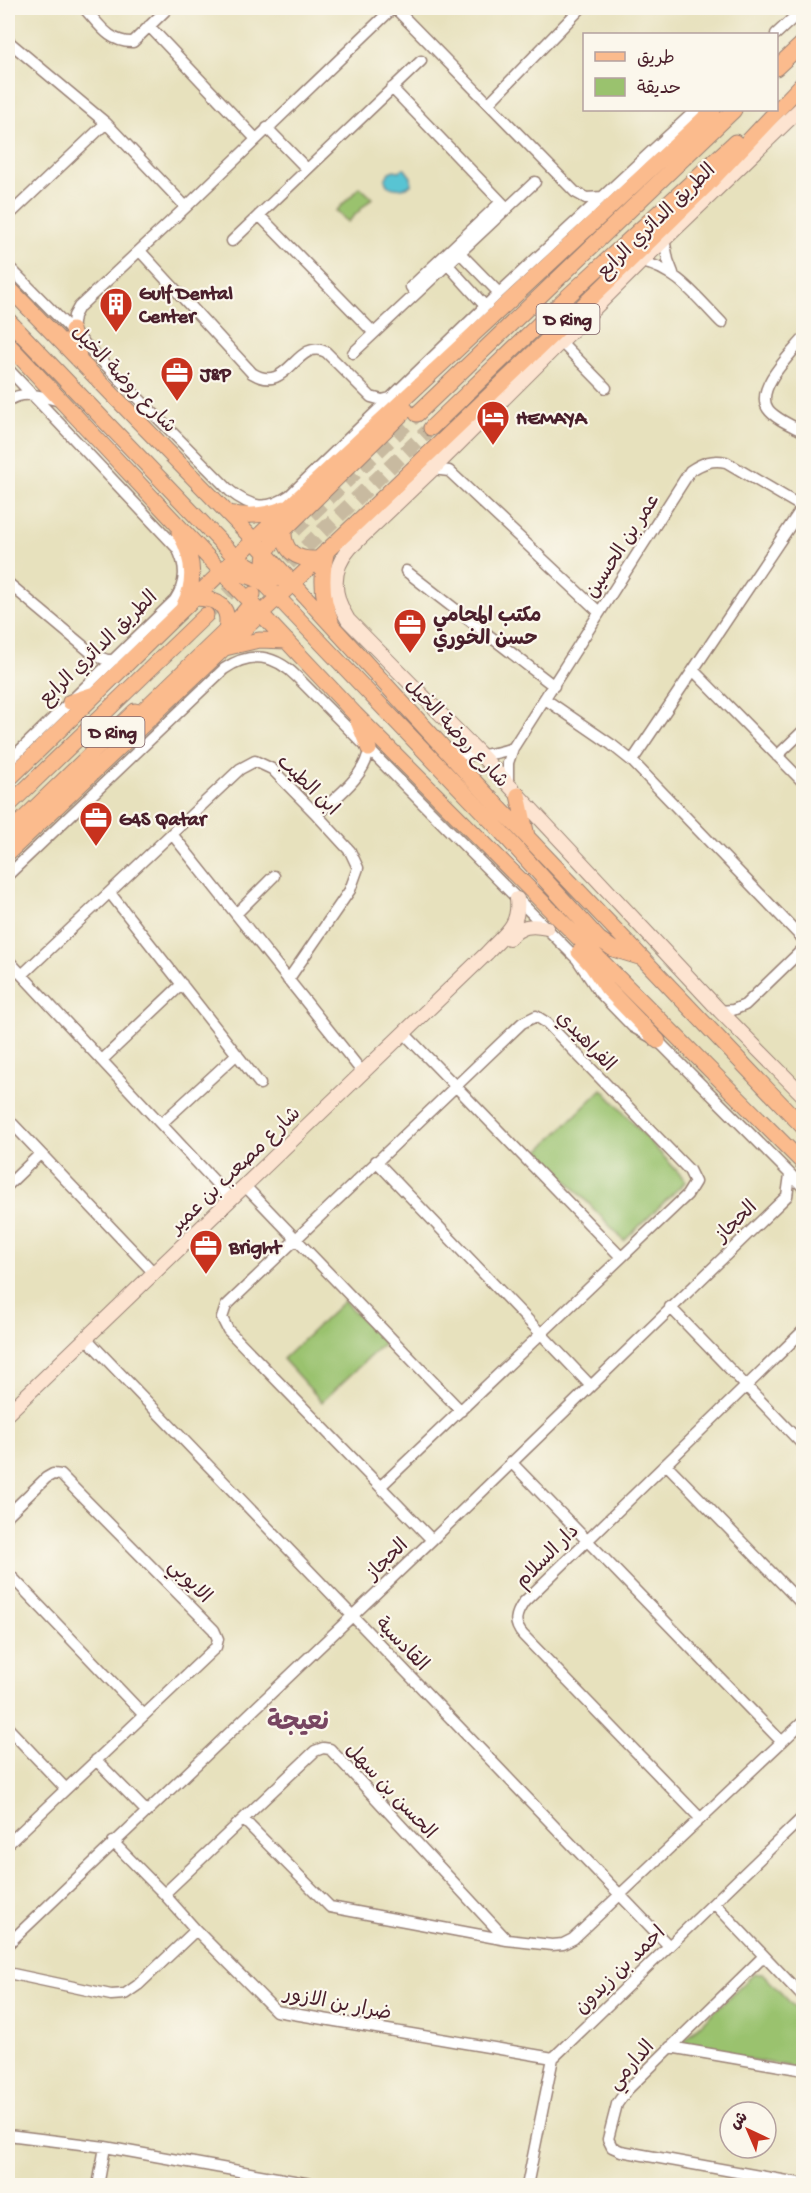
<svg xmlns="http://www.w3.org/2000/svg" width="811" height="2193" font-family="'Gochi Hand','Playpen Sans Arabic',sans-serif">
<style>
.green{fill:#9ac26e;stroke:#72704c;stroke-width:1.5}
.water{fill:#59c4d3;stroke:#52727f;stroke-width:1.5}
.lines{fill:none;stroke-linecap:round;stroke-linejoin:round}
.primary-tunnel{stroke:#c8baa0;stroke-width:15;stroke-dasharray:15 8;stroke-linecap:butt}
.street-casing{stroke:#988074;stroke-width:13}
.secondary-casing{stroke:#988074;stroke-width:16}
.primary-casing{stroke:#988074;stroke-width:17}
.street{stroke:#fff;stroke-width:10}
.secondary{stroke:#fde4d1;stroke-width:14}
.primary{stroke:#fbbb8d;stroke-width:15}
.labels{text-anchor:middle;stroke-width:4.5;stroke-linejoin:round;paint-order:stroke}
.shield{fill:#fbf7ec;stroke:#7f6065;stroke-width:1.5}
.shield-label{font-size:18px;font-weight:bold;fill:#4a1f2b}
.street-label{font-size:20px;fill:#4a1f2b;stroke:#fbf7ec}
.poi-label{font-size:20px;font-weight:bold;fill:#4a1f2b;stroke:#fbf7ec;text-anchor:start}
.district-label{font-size:26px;font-weight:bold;fill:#784662;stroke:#fbf7ec}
</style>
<rect width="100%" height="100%" fill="#fbf7ec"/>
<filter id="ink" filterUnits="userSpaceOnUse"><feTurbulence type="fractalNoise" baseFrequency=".0167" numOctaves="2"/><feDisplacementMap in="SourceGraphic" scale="12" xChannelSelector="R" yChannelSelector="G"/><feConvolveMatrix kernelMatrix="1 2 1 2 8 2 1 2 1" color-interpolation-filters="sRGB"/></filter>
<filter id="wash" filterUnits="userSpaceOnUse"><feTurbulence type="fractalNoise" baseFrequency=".008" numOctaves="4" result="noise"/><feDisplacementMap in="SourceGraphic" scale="24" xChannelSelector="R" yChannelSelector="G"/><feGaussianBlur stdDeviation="1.35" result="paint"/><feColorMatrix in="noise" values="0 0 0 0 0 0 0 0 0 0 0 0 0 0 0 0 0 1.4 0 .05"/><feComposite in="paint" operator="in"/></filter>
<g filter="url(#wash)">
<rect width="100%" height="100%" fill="#e7e1bd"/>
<path class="green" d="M360,187L372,198L348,222L336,211Z
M602,1089L686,1181L624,1241L539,1151Z
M344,1301L384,1343L322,1402L283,1359Z
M754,1974H763L803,2016V2069L685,2047L681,2043Z"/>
<path class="water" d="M404,168L411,177V185C404,189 394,190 387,185L385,180L389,172L394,170L399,171Z"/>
</g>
<g filter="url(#ink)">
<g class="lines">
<path class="primary-tunnel" d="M278,546L417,414
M272,579L431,428
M210,610L245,577"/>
<defs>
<path id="street" d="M84,8C99,24 109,43 133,42L168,8
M395,8L575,192L586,198L603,197
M149,26L256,139
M776,34L804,8
M8,41L106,123L186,207
M392,88L507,208
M489,103L581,8
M267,128L307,169
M259,215L374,333
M8,216L106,123
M664,239L668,260L673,273
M232,241L421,61
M140,251L252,373C288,396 296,337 326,352L371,397L382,400L390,398
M460,253L499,293
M641,262C676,268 698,299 722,323
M448,265L485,306
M8,266L230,491C251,508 267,511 290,495L499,293L696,110
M416,294L411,287L501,202
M72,330L74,316L79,307L186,207L393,8
M804,338C791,354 754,389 768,409C775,419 793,426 804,432
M561,342L606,388
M353,353L535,182
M8,369L177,548C187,567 186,583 175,600L8,762
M8,401C24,389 43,397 61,401
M433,469L449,471L599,612
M406,571L554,686
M8,583L94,655L107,660H114
M694,671L804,783
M545,699L612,745L632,761L804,940
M447,751C470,758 490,756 513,748
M777,756L804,730
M632,761L802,508
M508,785V763L513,748L690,471C702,463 712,459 726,462L804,508
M317,815C336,797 366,776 369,749
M172,834L363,1073
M8,875L224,669C251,651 274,654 297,677L577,959L599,992L633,1027L658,1041L804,1188
M110,893L260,1084
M236,914L274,876
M8,960L231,1199
M22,975L240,769L255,761L272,769L317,815L350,851L358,868L350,890L288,980
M720,1011L733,1010L745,1005L804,948
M404,1033L621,1257
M102,1060L182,984
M8,1119L154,1273
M161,1124L237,1054
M376,1161L590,1385
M8,1185L40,1154
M245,1186L461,1411
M670,1307L804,1446
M86,1338L669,1946
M511,1462L782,1742
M666,1464L804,1606
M381,1486L687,1195L695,1182L689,1170L547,1023L536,1016L522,1023L226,1306L222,1318L228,1330L432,1540
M8,1515L46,1478L53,1474L61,1475L214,1630L218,1639L216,1647L8,1844
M8,1573L143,1714
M8,1728L66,1789
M96,1760L146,1811
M700,1818L523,1635C513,1623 515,1615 524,1602L804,1330
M243,1819L330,1907L507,1940L552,1945L563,1944L573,1939L804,1721
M113,1842L164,1894L196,1930L276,2011L553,2058
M164,1894L315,1751L323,1748L330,1749L507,1940
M714,1903L804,1998
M8,1944L432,1540L787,1196L790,1175
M764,1956L627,2090L617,2104L608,2139L612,2147L621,2151L804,2184
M8,1973L111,1995L125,1994L138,1985L196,1930
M670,2047L804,2070
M8,2135L105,2147L322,2186
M98,2186L105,2147
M527,2186L553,2058L804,1816"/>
<path id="secondary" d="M804,105L641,262L433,469L350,548C330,570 333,596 348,620L478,752L720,1011L804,1096
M509,938C521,926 530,924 547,928
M8,1413L487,953C504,934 520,927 517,899"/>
<path id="primary" d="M776,68L804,42
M8,287L247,533L473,780L804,1128
M8,320L236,558L257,570L292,583
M72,330L79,357
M8,344L355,714L804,1164
M417,414L734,110
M431,428L567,297L735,142
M228,513C248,517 266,516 285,508
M284,530C283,552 297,560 317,559
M179,532C193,556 197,580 184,605
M327,550C321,574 321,598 331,621
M264,562L265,553L276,538L406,410
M223,571C239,574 254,575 267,586L496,826L599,939L613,949L639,957
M195,598C217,599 231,605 226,630
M225,648L259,640L287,641
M70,702L94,694
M357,719L369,749
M132,721L240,617L249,606L253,594
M8,780C103,688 196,595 292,504C432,372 574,242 713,110
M518,795L527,836
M8,806L206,615
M8,834L135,711
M8,853L370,510L621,269L705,187L804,82
M579,952L592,966L607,988L658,1041"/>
</defs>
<use href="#street" class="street-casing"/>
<use href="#secondary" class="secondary-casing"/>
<use href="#primary" class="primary-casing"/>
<use href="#street" class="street"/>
<use href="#secondary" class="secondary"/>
<use href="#primary" class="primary"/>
</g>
</g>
<defs>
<symbol id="building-pin" viewBox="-11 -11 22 30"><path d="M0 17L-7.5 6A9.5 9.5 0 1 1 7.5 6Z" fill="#c8321e" stroke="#fbf7ec"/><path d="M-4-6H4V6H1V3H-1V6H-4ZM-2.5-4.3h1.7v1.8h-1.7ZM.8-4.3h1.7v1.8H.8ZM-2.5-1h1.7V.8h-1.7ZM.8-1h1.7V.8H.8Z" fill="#fff"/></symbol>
<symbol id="office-pin" viewBox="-11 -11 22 30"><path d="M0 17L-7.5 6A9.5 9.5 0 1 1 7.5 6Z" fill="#c8321e" stroke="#fbf7ec"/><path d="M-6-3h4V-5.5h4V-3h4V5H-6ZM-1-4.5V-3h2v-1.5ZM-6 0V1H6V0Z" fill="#fff"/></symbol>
<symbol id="hotel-pin" viewBox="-11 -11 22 30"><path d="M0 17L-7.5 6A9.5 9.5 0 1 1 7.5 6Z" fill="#c8321e" stroke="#fbf7ec"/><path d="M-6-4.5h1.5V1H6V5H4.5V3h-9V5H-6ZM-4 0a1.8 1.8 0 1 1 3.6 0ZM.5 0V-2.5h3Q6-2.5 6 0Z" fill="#fff"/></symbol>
</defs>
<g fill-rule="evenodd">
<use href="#building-pin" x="97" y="285" width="38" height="52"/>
<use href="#office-pin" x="158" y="354" width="38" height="52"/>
<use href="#hotel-pin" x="474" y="398" width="38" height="52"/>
<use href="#office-pin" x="391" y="606" width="38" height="52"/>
<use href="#office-pin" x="77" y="799" width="38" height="52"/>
<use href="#office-pin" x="187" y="1227" width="38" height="52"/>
</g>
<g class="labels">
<g class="shield">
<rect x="536.5" y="304" width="63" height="30" rx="4.5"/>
<rect x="81.5" y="717" width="63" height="30" rx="4.5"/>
</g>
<g class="shield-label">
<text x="568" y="325">D Ring</text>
<text x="113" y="738">D Ring</text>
</g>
<g class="street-label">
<text transform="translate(655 220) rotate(-44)" y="7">الطريق الدائري الرابع</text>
<text transform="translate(125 378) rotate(46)" y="7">شارع روضة الخيل</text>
<text transform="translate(621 545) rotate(-57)" y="7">عمر بن الحسين</text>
<text transform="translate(97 647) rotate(-44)" y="7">الطريق الدائري الرابع</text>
<text transform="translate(458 732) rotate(47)" y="7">شارع روضة الخيل</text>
<text transform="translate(309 784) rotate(44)" y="7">ابن الطيب</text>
<text transform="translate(587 1040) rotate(46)" y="7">الفراهيدي</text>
<text transform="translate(234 1169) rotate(-44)" y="7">شارع مصعب بن عمير</text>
<text transform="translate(735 1220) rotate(-44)" y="7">الحجاز</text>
<text transform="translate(546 1555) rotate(-45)" y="7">دار السلام</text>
<text transform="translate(386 1558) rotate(-44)" y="7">الحجاز</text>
<text transform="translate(191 1580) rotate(46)" y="7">الايوبي</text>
<text transform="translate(403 1643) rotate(46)" y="7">القادسية</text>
<text transform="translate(392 1790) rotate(47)" y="7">الحسن بن سهل</text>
<text transform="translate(619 1969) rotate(-44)" y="7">احمد بن زيدون</text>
<text transform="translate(338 2002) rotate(11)" y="7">ضرار بن الازور</text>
<text transform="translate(630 2064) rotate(-48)" y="7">الدارمي</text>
</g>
<g class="poi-label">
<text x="139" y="299">Gulf Dental<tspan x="139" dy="23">Center</tspan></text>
<text x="200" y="380">J&amp;P</text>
<text x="516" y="424">HEMAYA</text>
<text x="433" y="621">مكتب المحامي<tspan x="433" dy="23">حسن الخوري</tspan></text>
<text x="119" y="825">G4S Qatar</text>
<text x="229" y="1253">Bright</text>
</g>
<g class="district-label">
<text x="298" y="1729">نعيجة</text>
</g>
</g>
<rect width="811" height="2193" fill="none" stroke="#fbf7ec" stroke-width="30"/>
<rect x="583" y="33" width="195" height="78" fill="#fbf7ec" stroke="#b4a19f" stroke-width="1.5"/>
<rect x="595" y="52" width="30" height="9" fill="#fbbb8d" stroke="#b4a19f" stroke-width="1.5"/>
<text x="637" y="63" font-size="18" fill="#4a1f2b">طريق</text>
<rect x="595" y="78" width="30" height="18" fill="#9ac26e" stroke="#b4a19f" stroke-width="1.5"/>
<text x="637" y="93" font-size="18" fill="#4a1f2b">حديقة</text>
<g transform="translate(748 2130) rotate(316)"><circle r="28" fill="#fbf7ec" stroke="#b4a19f" stroke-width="1.5"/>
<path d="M0-4.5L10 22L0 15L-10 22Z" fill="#c8321e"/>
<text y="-9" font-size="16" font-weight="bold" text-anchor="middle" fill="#4a1f2b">ش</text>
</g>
</svg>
